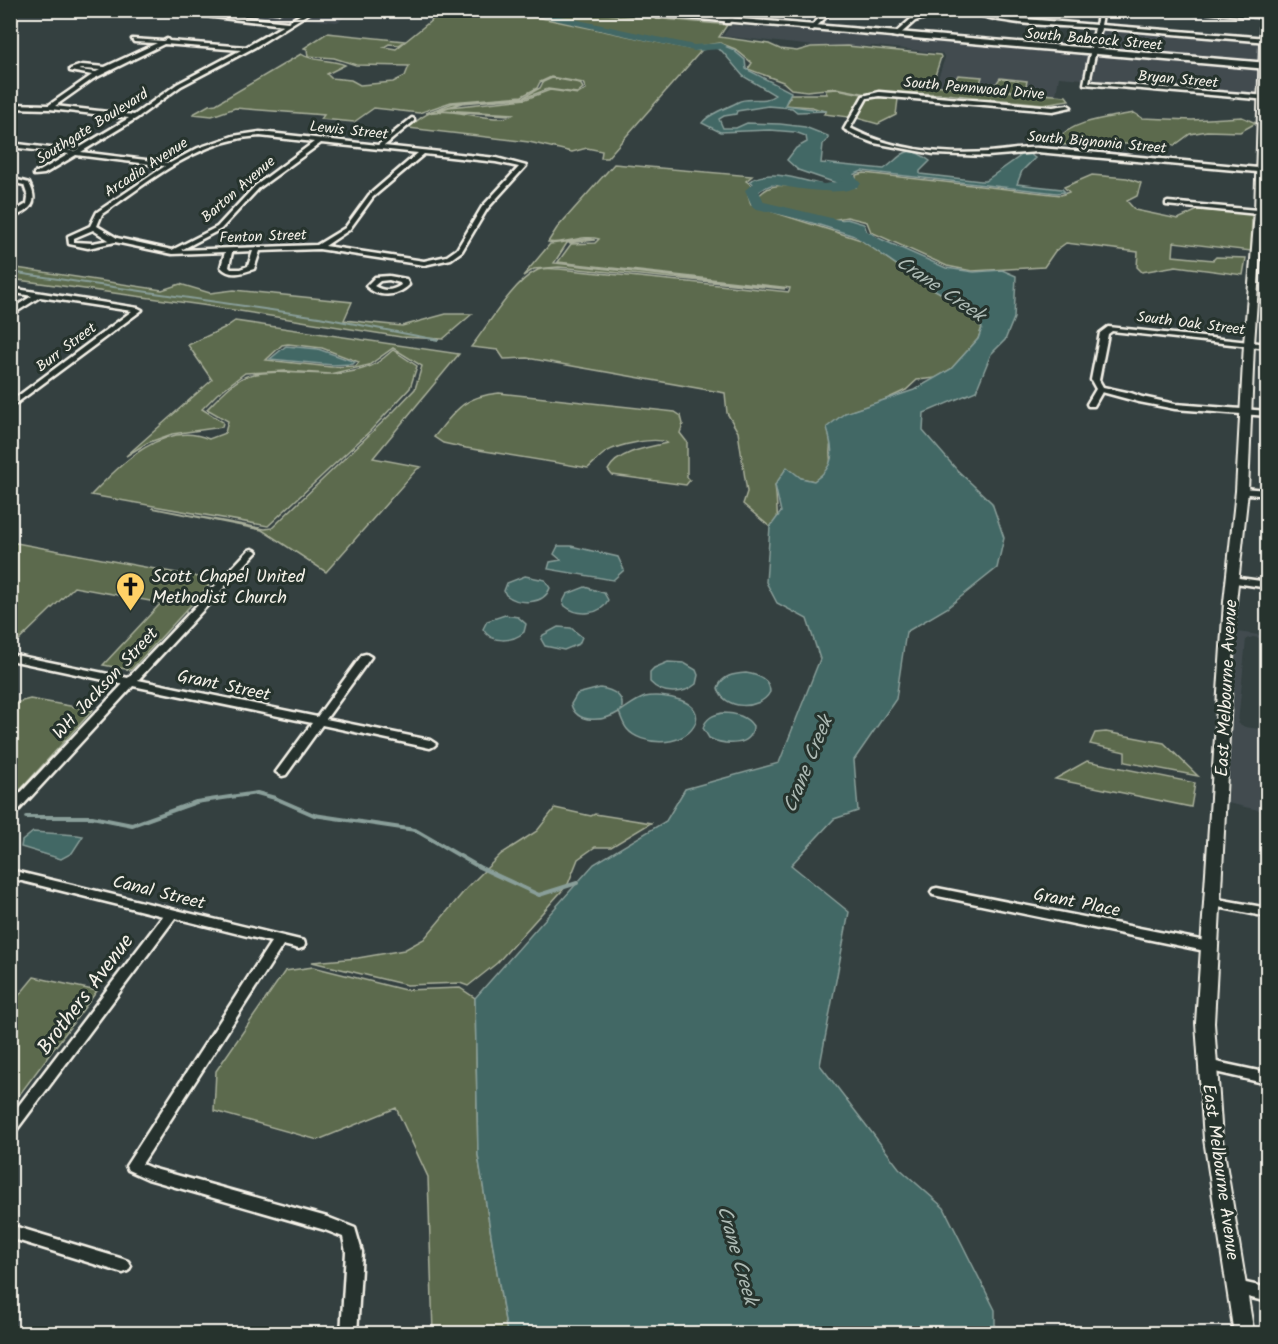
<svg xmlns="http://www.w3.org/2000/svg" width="1278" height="1344" font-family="Kalam,sans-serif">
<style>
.built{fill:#424c50}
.green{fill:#5c6b4d;stroke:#a8ae9a;stroke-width:1.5;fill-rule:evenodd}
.water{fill:#426765;stroke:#899e99;stroke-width:1.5}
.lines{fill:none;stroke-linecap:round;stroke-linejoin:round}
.stream-far1{stroke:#899e99;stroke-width:2}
.stream{stroke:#899e99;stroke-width:4}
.river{fill:#426765;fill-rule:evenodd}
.minor-casing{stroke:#f4f1e8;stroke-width:5}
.tertiary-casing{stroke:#f4f1e8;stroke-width:4}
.secondary-casing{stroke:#f4f1e8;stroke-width:5}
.minor{fill:#26332d;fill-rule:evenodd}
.tertiary{fill:#26332d;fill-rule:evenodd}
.secondary{fill:#26332d;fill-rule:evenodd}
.wall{fill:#4a515d;stroke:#f4f1e8;stroke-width:1.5}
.shaded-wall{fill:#3c424c;stroke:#f4f1e8;stroke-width:1.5}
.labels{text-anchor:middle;stroke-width:6;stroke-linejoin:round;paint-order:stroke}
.far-street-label{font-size:15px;fill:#f4f1e8;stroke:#26332d}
.poi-label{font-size:18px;fill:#f4f1e8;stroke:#26332d;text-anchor:start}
.street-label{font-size:18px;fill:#f4f1e8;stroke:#26332d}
.water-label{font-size:20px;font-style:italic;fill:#adbab4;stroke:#26332d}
.near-street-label{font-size:21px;fill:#f4f1e8;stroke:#26332d}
</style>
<rect width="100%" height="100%" fill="#344040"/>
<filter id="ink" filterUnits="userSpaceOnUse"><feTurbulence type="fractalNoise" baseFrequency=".0167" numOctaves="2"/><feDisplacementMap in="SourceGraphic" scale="12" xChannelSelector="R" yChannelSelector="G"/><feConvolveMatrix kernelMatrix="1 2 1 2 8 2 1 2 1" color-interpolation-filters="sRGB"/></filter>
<g filter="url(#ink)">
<path class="built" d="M171,11H356L337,22L292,18L285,22Z
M731,25L1259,68L1258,93L1059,77L1056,94L1025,92L1026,81L997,84L979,83L982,77L958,75L952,85L936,84L945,58L942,53L875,46H814L723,36Z
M1100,26L1261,39L1259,61L1098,48Z
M1237,632L1267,636V639L1253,637L1246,639L1238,723L1245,727L1267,730V812L1228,803Z"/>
<path class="green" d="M443,11H507L701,51L607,158H601L602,151L587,148L572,152L529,142L408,128C415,122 423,115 432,112C454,107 497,126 514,114L440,110L449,107L526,99L550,90L578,94L586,89L583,83L551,77L540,82L537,88L522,96L451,102L419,113L374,108L354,122L321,119L324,115L235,108L212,116L193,114L209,105L216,104L301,54C313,62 331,59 345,65L327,74L331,78L351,80L360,85L393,82L405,76L409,66L356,65L334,58L308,56L307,49L304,48L327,33L405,41L399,45L389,44L384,47L396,49Z
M509,11L691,47L689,49Z
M518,11H572L731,25H727L719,37L769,44L780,49L797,51L811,47L847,46L940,55L941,57L932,85L1066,96L1069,100L1043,104L945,94L880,92L867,94L836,88L807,91L791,89L783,82L748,69L752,63L735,49L720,43L692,47Z
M958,75L982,77L980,83L996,84L1000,78L1027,81L1025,92L952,85Z
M552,78L580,83L583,88L577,93L548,89L524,98L462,103L437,110L509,114L508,115L444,111L426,113L453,103L524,97L540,88L543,82Z
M837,89L867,95L893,93L898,99L896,115L878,124L857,118L824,114L826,112L812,107L784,105L790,97L789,94H827L825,90Z
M1134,113L1142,118L1192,120L1242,117L1256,123L1240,132L1207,131L1190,134L1175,145L1082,143L1064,145L1054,142C1072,120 1107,118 1134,113Z
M614,164L752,176L746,181L753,186L747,191L751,205L861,240L921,282L955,301L982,327L978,339L951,369L936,378L917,380L906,390L880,402L845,413C841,422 836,430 832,440C824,461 842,461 814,481L801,478L775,485C777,500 777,513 778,528L770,527L743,504L747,492L738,432L727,413L725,393L527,358L504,359L498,350L471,347C487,327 513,282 536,271C543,267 552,269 559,269L789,292L790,288L558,262L571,244L595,243L599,239C582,234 565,245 548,242L557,228Z
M864,173L1061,195L1069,192L1064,187L1092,175L1127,178L1141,183L1137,196L1127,201L1135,210L1178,219L1198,210L1252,214L1251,251L1174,242L1173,256L1213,260L1216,257L1246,258L1243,275L1176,266L1142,272L1137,267L1138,252L1066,243L1055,251L1044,267L972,271L947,266L871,232L867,222L847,217L832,220L762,204L759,196C772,178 799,188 817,189C830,190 843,189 856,187V175Z
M588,239L595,240L567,243L554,263L785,289L559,267L534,269L523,276L550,244Z
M10,267L162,290L180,284L210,293L234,290L352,302L344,320L402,326L446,314H472L443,339L401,337L202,305L11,279Z
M235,321L459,354L373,458L421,467L417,469L326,572L262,530L152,508L265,529L272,528L394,411L415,389L422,366L393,348L369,365L330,374L286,371L245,373L217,394L202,409L223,422L222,427L172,434L147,443L126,456L212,380L188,345L226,327ZM288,344L322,348L359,362L356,366L331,367L266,360L282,345Z
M393,350L417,366L410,388L370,431L268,526L91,495C120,465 164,419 209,439L225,433L228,421L207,409C217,399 237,377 250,375C291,366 328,383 371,366C379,363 387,355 393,350Z
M499,393L675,412L681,416L683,424L680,433L687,442V477L690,480L686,485L612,475L608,470C617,452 648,447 667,443C656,436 618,445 606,452C600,456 594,463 588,468L466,448L443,443L434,437C456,410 462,397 499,393Z
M11,542L214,580L131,670L103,665L161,603L74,587L15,644H11Z
M30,699L93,710L11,800V704Z
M1106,732L1164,743L1198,776L1125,762V752L1090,744L1095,733Z
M1087,761L1195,783L1191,807L1055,779Z
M555,808L591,816L595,814L651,823L611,847H595L578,859L568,884L497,963L468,986L460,983L407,985L312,962L358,958L404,950L424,939L466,889L501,854L537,831Z
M313,967L405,990L460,988L475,998L478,1155L507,1333H433L428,1177L396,1108L318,1140L214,1111L216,1071L285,971Z
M34,977L97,991L11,1106V1005Z"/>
<path class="water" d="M720,44L732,49L745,60L746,69L791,92L785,105L827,111L797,112L792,108L768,106L737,111L736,114L724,116L719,119L723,128H736L747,123L780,124L805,127L828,136V139L823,144L821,163L884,169C904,155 905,142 930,161L920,171V174L981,181H985L1019,157L1018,155L1030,154L1035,158L1022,171L1017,184L1062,189L1065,192L1057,193L862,171L850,176L853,180L852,186C841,188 830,189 818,188C798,186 769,176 755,196L760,205L831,221L847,219L864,224L867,232L874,235L861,238L755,205L751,191L756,186L750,181C773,166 809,184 834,187L839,184L798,170L787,160L796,148L807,142L806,136L795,132L770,130L720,132L702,123C708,114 727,108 738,102C749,96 764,104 775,95L743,76L722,51L714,47L702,50L689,49Z
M876,237L946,268L974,272L1002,270L1016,276L1014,318L1005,340L991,354L976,391L924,413L923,431L957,470L992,503L1004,538L997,568L947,608L906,632L896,699L854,760L858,811L834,819L791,865L849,912L820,1065L899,1168L944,1208L995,1310V1333H507L478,1155L475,998L594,864L666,821L685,789L779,763L820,659L807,619L777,603L766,582L770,527L781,512L775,485L787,467L801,478L814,481C837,465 833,452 827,427L845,413L914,390L951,369L978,339L982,328L955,301L921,282L861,240Z
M286,346L318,349L355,362L353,364L332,365L270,359Z
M558,546H571L618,557L624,570L613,580L548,569L550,562L561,560L554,554Z
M525,576L545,580L550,588C544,605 519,605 506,595L504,591L507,583Z
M585,587L604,593L608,600C601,616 577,616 565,606L563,602L567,594Z
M505,615L518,617L526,624L524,632C513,642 491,644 483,629L487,621Z
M558,627L571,628L582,637L579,644L564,650L545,646L541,639L543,635Z
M668,662L684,663L696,670L698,675L696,684C683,695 662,695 650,682V672L654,668Z
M746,673C758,675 770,679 770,692C760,711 723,710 718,688C722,675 734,674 746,673Z
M600,688C613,690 626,696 621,711C629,706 636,700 645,697C661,693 708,700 694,726C682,747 641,746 627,729C623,724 621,717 619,712C605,721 576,725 571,704L577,694Z
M722,713C734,713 746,715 753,726C753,748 723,745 709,738L703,728C706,718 713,715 722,713Z
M33,832L77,835L83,836L72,853L61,859L21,847L22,841Z"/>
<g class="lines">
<path class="stream-far1" d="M10,272L319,317L438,340"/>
<path class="stream" d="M26,817H92L132,825L196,802L257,793L275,798L314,815L415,830L479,867L539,895L577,883"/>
<path class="river" d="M509,10H532L694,45L721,43L727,46L721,49L694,51Z
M828,164L848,168L861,184C846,199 790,187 770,184L759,191L764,202L856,224L899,252L902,255L899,258H889L846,230L753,208L745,190L762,177L824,184L844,181L838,174L823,171L821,168L823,165Z"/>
<defs>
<path id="minor" d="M152,10H173L288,22L308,10H314L255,47L181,86L137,118L81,152L170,163L198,148L233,136L260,132L378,145L412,118L414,119V121L384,146L496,158L526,166L487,209L462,251L451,259L424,265L319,249L260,251L254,269C242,273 230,277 221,267L225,252L172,254L115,242L88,248L69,244L68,236L90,226L97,212L165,166L76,155L44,174L34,175V173L40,171L69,154L10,147V143L74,151L129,118L50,109L10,108V104L49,105L92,75L70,71V69L82,65L105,67L157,43L134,42L132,39L163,41L167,39L169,41L246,47L284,25ZM164,44L241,50L177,84L134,115L55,106L93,79ZM82,69L100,70L96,72L79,70ZM260,136L314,142L255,186L217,227L172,250L117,238L97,226L102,214C143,186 187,149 237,139C244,137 252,137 260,136ZM321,143L418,153L369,195L345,228L317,245L181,250L221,229L259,188ZM424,154L496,162L519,167L482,207L457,249L447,256L424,261L325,246L349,230L373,197ZM93,230L109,240L93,243L74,242V238ZM253,251L248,266L240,269H231L229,267L232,252Z
M661,10H666L660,17H656Z
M736,10H741L729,23H725V21Z
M828,10H833L813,30H809V28Z
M941,10H950L915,21L897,37L892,36L911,19Z
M967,10H975L985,15L1013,18L1096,25L1099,10H1104L1101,25L1268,38V42L1101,28L1089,82L1268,96V100L1084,84L1095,28C1060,25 998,26 967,10Z
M1180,10H1207L1268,15V18Z
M879,92L1053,107L1068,105L1071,107L1053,111L879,96L867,98L850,128C891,150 943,155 989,152C1006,151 1022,147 1039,148C1115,154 1191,162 1268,169V173L1037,152L987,156L934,154L874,143L858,137L844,129L863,96Z
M10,178L29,183C40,205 30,210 10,219V214L27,204L28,197L24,185L10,182Z
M1168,202L1268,211V215L1166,205V203Z
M389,276L406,279L409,285C397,297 378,298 366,286L375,277ZM389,280L400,283L401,285C392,291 384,292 374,286L380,281Z
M10,288L138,308L142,310L10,408V402L132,311L40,297L10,316V310L32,296L10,292Z
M1108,327L1268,344V348L1112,331L1108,334L1099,380L1103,387L1131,393L1142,397L1175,404L1268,411V416L1175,409L1139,402L1102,392L1094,406H1088L1087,404L1096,389L1091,380L1100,333Z
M1242,488L1268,490V496L1239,493L1238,491L1239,489Z
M252,549L255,550L257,552L255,554L138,680L317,717L362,655L366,654L371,657L326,719L430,740L436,744L434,746L430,748L322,725L286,775L282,776L276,772L312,723L133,686L14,815L10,816V804L123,684L10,660V654L128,678L249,550Z
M1232,577L1268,582V588L1229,582L1227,580Z
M10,870L304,941L305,944L304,947L299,949L283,945L142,1164L151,1168L327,1217L355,1228L362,1252L357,1334H341L346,1252L343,1237L325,1230L148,1179L128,1170L126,1166L271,942L175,918L15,1132L10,1134V1117L163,916L10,878Z
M937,888L1210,942L1215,944L1216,947L1215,950L1210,952L933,895L931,892L933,889Z
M1212,898L1268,908V917L1208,905L1206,902L1208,899Z
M1207,1060L1268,1073V1084L1202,1069L1200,1065L1202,1061Z
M10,1225L123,1259L128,1261L131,1266L128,1271L123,1273L10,1238Z
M1237,1281L1268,1288V1302L1231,1293L1229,1288L1231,1283Z"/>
<path id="tertiary" d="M1261,10H1267L1263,212L1254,344L1248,491L1236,602L1214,1023L1222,1139L1254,1334H1234L1204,1139L1196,1023L1224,602L1236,491L1244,344L1255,212Z"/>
<path id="secondary" d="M596,10H634L1268,63V69Z"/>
</defs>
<use href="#minor" class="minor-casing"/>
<use href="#tertiary" class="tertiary-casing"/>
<use href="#secondary" class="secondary-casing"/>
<use href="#minor" class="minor"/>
<use href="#tertiary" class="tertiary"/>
<use href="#secondary" class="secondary"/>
</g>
<path class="wall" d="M241,10H285L279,14Z"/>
<path class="shaded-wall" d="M279,10H285L279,14Z"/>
</g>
<defs>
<symbol id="church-pin" viewBox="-11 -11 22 30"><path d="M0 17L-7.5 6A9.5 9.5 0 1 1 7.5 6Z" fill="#ffd166" stroke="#26332d"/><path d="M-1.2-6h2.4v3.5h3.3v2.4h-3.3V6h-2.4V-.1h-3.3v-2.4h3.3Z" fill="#111"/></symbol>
</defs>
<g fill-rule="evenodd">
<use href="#church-pin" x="114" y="570" width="33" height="45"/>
</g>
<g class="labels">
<g class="far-street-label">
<text transform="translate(1094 39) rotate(5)" y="5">South Babcock Street</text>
<text transform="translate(1178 79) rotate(5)" y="5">Bryan Street</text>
<text transform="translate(974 88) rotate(5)" y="5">South Pennwood Drive</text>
<text transform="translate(92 126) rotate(-32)" y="5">Southgate Boulevard</text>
<text transform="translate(349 130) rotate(6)" y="5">Lewis Street</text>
<text transform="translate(1097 142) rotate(5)" y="5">South Bignonia Street</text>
<text transform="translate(146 167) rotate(-33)" y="5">Arcadia Avenue</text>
<text transform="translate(238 189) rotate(-41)" y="5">Barton Avenue</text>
<text transform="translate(263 236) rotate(-2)" y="5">Fenton Street</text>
<text transform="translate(1191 323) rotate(7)" y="5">South Oak Street</text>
<text transform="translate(66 347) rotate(-37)" y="5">Burr Street</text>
</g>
<g class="poi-label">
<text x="152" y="582">Scott Chapel United<tspan x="152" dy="21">Methodist Church</tspan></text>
</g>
<g class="street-label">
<text transform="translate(105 683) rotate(-47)" y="6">WH Jackson Street</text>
<text transform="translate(224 685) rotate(12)" y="6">Grant Street</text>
<text transform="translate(1226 688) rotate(-87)" y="6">East Melbourne Avenue</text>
<text transform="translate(159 892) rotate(14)" y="6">Canal Street</text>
<text transform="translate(1077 902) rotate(11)" y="6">Grant Place</text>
<text transform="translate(1221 1172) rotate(82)" y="6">East Melbourne Avenue</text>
</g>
<g class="water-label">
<text transform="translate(941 288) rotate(34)" y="7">Crane Creek</text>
<text transform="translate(807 764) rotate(-68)" y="7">Crane Creek</text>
<text transform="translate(738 1255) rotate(74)" y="7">Crane Creek</text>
</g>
<g class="near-street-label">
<text transform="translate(85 994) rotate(-53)" y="7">Brothers Avenue</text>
</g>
</g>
<rect width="1278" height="1344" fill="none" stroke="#26332d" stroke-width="36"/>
<rect x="18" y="18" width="1242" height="1308" fill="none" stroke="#f4f1e8" stroke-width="2" filter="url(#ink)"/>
</svg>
